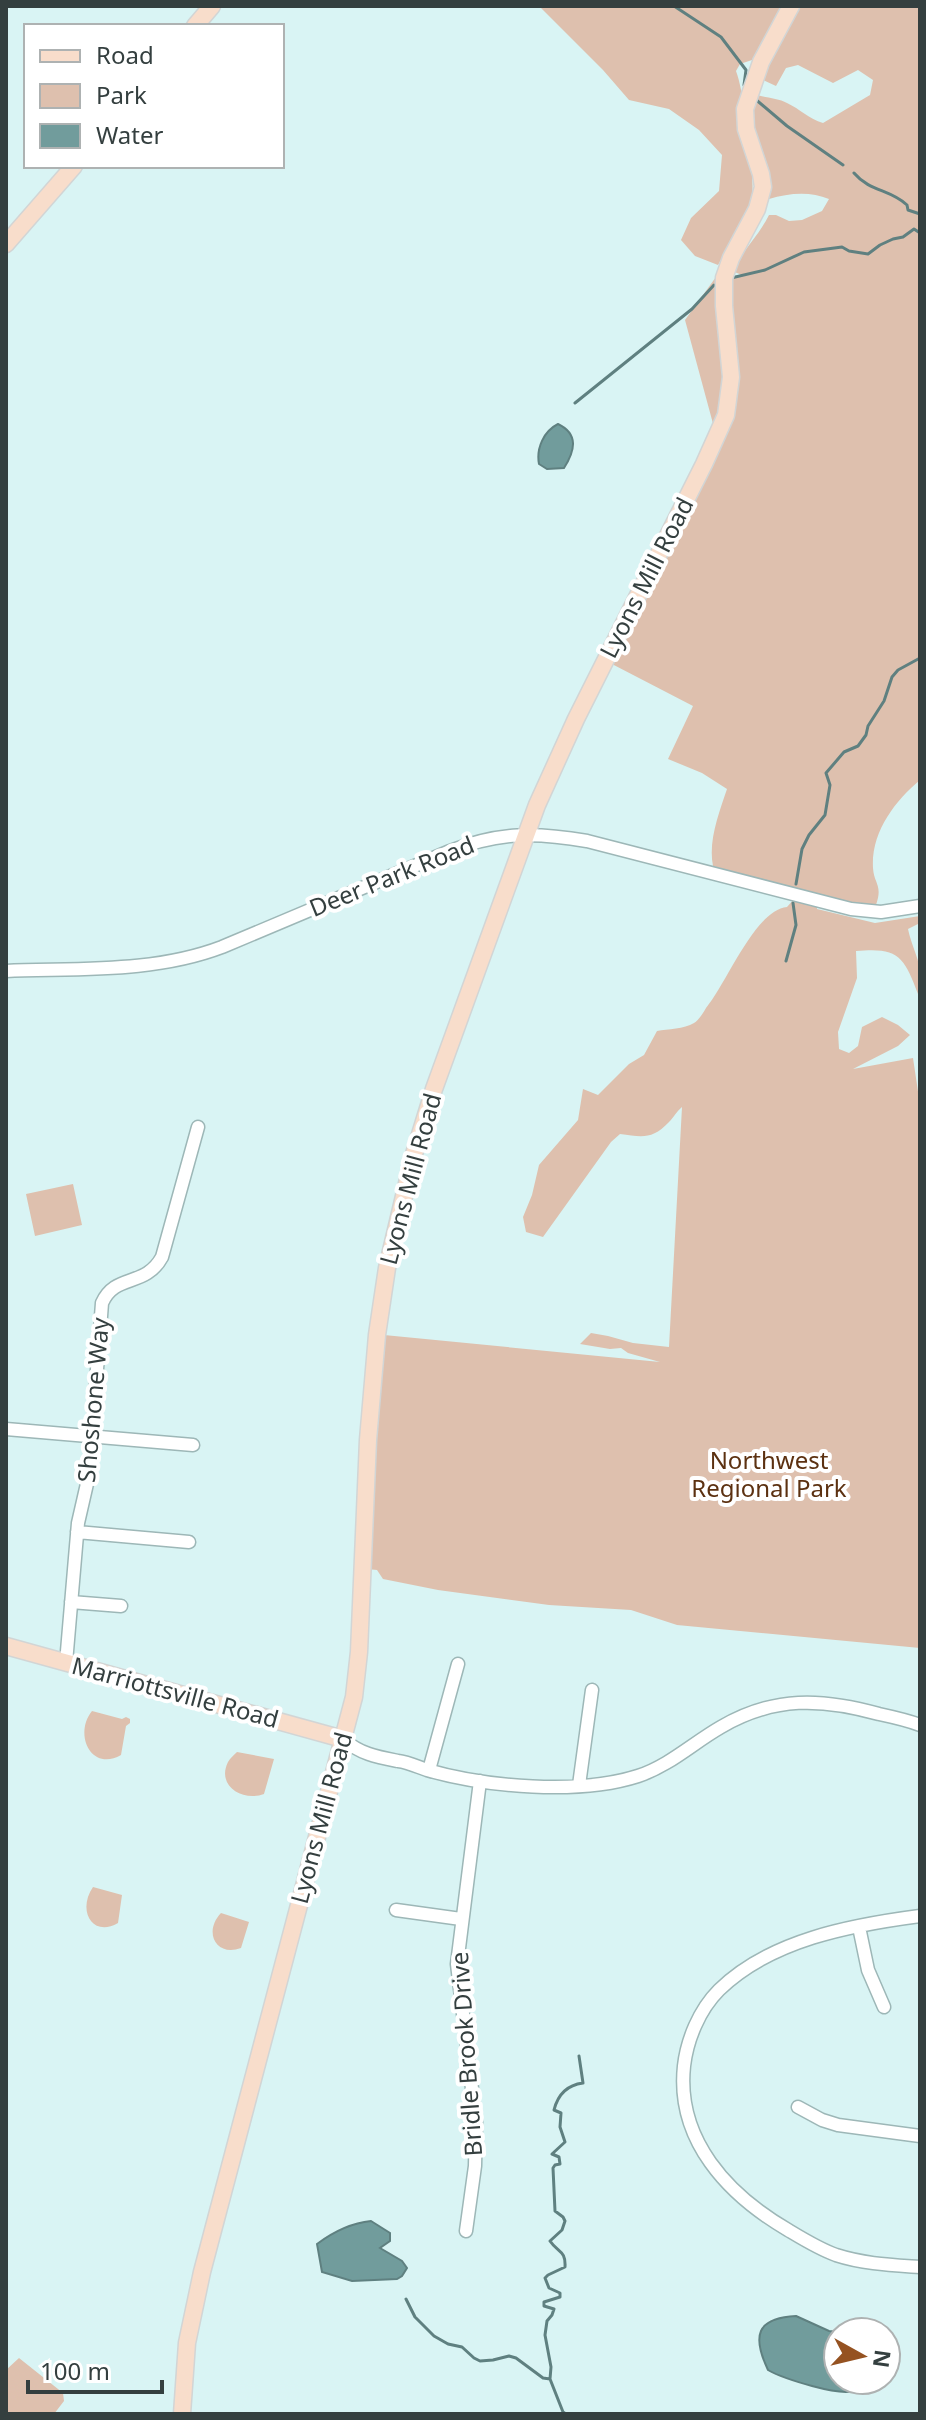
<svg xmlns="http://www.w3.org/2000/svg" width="926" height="2420" font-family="'Noto Sans',sans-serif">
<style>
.green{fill:#dec0ae}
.water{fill:#719c9c;stroke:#5f8080;stroke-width:2}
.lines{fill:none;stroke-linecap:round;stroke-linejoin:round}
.stream{stroke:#5f8080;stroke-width:3}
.minor-casing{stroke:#9db7b7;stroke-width:15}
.major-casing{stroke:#d2d5d5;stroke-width:19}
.minor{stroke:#fff;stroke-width:12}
.major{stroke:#f8ddcb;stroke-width:16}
.labels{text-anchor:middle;stroke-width:8;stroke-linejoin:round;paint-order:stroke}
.street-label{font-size:24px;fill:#343f3f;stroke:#fff}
.park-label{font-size:24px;fill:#5c3111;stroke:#fff}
</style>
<rect width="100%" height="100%" fill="#d9f4f4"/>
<path class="green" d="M539,6H782L752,60L740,64L736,71C744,91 757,184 751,203C744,225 729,246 718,265L695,256L681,240L691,218L719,191L722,155L699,130L669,109L629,100L603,70Z
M797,6H920V780C895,801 871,832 873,868C874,884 883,885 876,905L864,906L831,899L713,866C708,841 719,813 727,789L702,773L668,759L693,706L610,663L727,425L728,306L731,278L742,275L732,271C743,250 759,235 769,215H776L789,221L802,220L822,211L829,199C810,191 789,193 769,199C769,191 770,182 768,174C762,139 749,133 754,94C765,98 778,98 787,103C800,109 809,119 823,123L870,95L873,80L858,70L833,83L798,65L786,68L776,86L763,80L782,33Z
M721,270L726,366L715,431L685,320Z
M794,899L817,905V909L875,923L920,916V923L908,929C913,953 926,967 918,994C904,956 898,947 856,951L857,978L838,1032L839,1049L849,1053L858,1046L862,1027L882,1017L898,1025L910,1035L898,1046L853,1069L913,1058L920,1105V1648L677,1625L631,1610L549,1605L438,1590L383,1579L377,1570L367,1569L369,1521L384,1335L660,1362L628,1353L621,1348L610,1349L580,1344L591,1333L608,1336L633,1343L669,1347L682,1107C676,1112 674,1117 669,1122C652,1140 642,1137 620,1134L611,1142L543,1237L526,1232L523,1217L532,1195L539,1165L578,1120L583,1089L598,1095L629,1064L644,1055L657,1031C668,1029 684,1029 694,1023C699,1020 703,1013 706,1008C727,983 755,910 787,907Z
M73,1184L82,1225L35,1236L26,1194Z
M92,1711L122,1719L126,1717L130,1719V1723L126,1726L121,1755C92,1772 73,1735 92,1711Z
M237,1752L274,1759L264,1794C243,1802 216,1786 228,1762C230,1758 234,1755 237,1752Z
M93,1887L122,1895L118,1923C92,1938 77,1910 93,1887Z
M221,1913L249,1922L241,1948C216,1957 203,1932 221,1913Z
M19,2358L63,2393L64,2401L54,2414H6V2370Z"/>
<path class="water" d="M558,424C579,434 575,451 564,468L547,469L539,464C536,448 544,431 558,424Z
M371,2221L390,2233V2241L380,2248L402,2261L407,2268L402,2276L397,2279L352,2281L322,2272L317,2244C333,2232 351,2223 371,2221Z
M796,2316L829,2331L838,2332V2380H867L866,2382C863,2385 860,2388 856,2390C842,2398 782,2378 768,2370C752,2336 756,2318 796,2316Z"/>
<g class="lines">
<path class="stream" d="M674,6L721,37L746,70L744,85
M754,98L787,126L843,165
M854,173C870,192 890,189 907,205L908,210L920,214
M731,278L765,270L804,252L842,247L849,251L868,254L880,245L893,239L903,237L914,229L920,233
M575,403L692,309L714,285
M796,884L802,849L809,835L825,815L830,785L826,773L844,752L858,746L866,735L868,726L884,701L892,677L898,670L920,658
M786,961L796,925L793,903
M406,2299L415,2317L434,2336L448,2344L462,2347L474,2358L480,2361L493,2360L509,2356L516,2358L543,2378L550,2379
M566,2414L563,2412L550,2379L551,2367L545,2335L547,2321L552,2315L554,2309L544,2306V2302L560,2297V2293L549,2288L545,2278L548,2275L565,2267C566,2250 558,2253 550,2241L562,2230L565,2221L563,2217L555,2211L553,2168L555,2165L560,2164L559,2157L552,2154L565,2142L560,2127L561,2113L554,2110C558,2094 567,2085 583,2083L579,2056"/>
<defs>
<path id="minor" d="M6,971C78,968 154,973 222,947L450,851C499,832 535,832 587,841L851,909L881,912L920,906
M6,1429L193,1445
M77,1532L189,1542
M71,1602L121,1606
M66,1663L78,1523L89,1475L102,1303C115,1273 145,1288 162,1257L198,1127
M343,1739C360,1754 377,1757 398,1761C408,1762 418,1767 427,1770C486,1787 579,1795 638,1776C669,1766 693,1743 721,1727C774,1696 822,1698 879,1714C893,1717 907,1720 920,1725
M429,1770L458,1664
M579,1785L592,1690
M396,1910L461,1919
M920,1916C851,1925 770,1940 719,1990C699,2010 687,2040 684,2066C676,2140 728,2195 788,2230C803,2239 819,2249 836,2255C864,2264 891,2265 920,2267
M859,1927L868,1970L884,2007
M798,2107L822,2120L838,2125L920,2136
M466,2231L475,2166L476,2122L457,1964L480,1781"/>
<path id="major" d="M195,26L212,6
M6,244L74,166
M6,1646L343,1739
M182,2414L187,2343L202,2272L354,1697L359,1652L368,1440L377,1335L387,1268L414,1154L434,1089L537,805L576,719L704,464L726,415L731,377L724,306V278L731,258L757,209L763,187L761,174L746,129L745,109L761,62L791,6"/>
</defs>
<use href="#minor" class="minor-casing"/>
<use href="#major" class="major-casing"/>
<use href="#minor" class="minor"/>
<use href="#major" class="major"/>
</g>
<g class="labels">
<g class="street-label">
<text transform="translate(647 578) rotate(-63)" y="8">Lyons Mill Road</text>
<text transform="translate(392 877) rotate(-22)" y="8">Deer Park Road</text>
<text transform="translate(411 1179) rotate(-75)" y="8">Lyons Mill Road</text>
<text transform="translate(94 1400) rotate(-85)" y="8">Shoshone Way</text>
<text transform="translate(175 1693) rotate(15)" y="8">Marriottsville Road</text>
<text transform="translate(322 1818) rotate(-75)" y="8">Lyons Mill Road</text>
<text transform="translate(467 2054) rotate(-94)" y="8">Bridle Brook Drive</text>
</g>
<g class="park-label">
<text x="769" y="1469">Northwest<tspan x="769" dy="28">Regional Park</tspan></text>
</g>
</g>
<rect width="926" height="2420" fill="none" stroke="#343f3f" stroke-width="16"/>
<rect x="24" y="24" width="260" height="144" fill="#ffffff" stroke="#aeb2b2" stroke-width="2"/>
<rect x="40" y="50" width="40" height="12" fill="#f8ddcb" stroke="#aeb2b2" stroke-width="2"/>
<text x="96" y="64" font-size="24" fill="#343f3f">Road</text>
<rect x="40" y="84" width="40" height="24" fill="#dec0ae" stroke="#aeb2b2" stroke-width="2"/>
<text x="96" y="104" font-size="24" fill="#343f3f">Park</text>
<rect x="40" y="124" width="40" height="24" fill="#719c9c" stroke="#aeb2b2" stroke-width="2"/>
<text x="96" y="144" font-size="24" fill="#343f3f">Water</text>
<g transform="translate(862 2356) rotate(98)"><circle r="38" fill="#ffffff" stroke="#aeb2b2" stroke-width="2"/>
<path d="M0-6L14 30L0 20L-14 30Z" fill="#955221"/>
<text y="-12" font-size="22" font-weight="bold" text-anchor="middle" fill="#343f3f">N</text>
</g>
<path d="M28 2380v12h134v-12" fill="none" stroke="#343f3f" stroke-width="4"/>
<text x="40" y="2380" font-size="24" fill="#343f3f" stroke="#ffffff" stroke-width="6" paint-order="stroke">100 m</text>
</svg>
